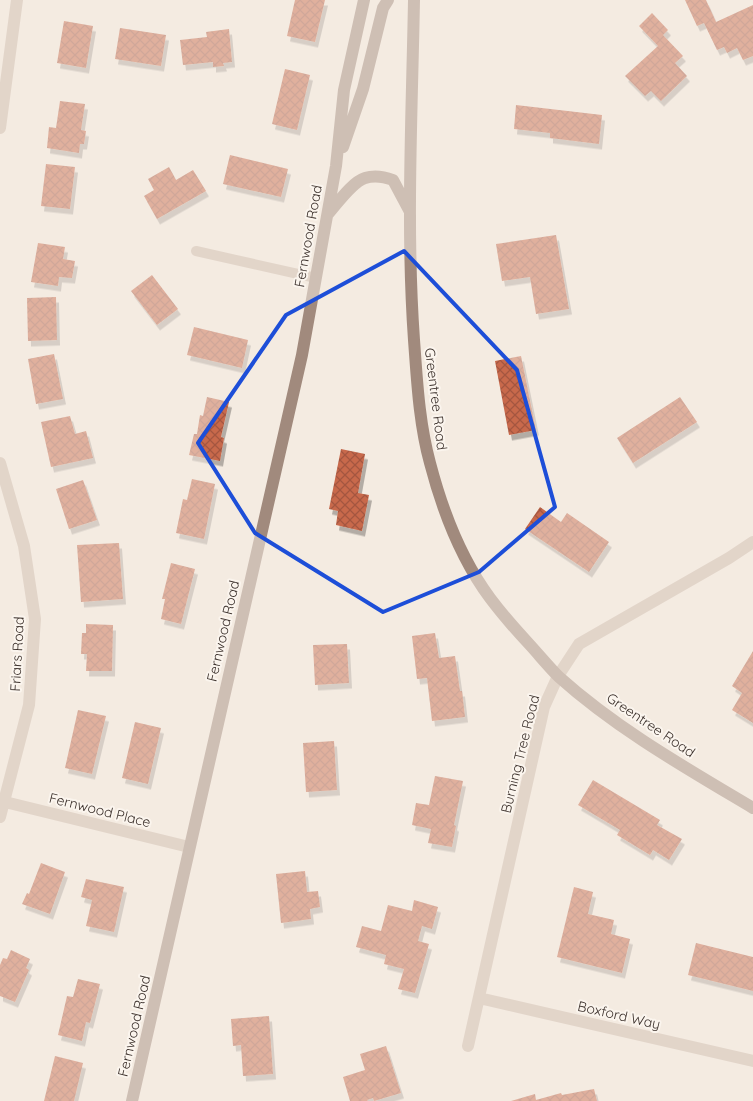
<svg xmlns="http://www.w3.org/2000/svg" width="753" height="1101" font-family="Quicksand,sans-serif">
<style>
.building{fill:url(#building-cross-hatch);filter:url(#shadow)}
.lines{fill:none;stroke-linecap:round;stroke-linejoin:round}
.lane{stroke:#cdbbac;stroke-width:10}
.street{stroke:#cdbbac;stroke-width:12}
.secondary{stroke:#a18a7d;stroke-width:12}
.marked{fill:none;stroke:#1d4ed8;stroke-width:4;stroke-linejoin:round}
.labels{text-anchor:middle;stroke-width:4;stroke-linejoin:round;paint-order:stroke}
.street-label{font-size:14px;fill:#3b302b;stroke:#fbf5ee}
</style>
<defs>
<pattern id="building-cross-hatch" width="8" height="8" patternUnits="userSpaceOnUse" patternTransform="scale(1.25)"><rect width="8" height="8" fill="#c8694b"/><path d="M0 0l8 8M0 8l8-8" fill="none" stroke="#a4573f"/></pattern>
<filter id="shadow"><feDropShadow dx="3" dy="5.5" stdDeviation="0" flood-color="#0004"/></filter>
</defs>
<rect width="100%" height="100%" fill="#f4ebe1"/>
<path class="building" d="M295,0H325L315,42L287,36Z
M685,0H706L716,22L753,5V56L743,60L737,48L727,53L724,47L717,50L704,23L697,26Z
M652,13L668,30L663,35L683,56L675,63L687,76L661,101L651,91L645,96L625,76L658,46L639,26Z
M64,21L93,26L86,68L57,63Z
M120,28L166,35L161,66L115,59Z
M229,29L232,62L223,63L224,66L213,67V62L183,65L180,40L207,37L206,32Z
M285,69L310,75L297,130L272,124Z
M60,101L85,104L81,130L86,131L84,144H80L79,153L47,148L49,127L56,128Z
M516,105L602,115L599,144L550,138V133L514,129Z
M230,155L288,169L281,197L223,184Z
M46,164L75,167L70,209L41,206Z
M169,167L176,180L193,170L206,191L157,219L144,196L154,190L148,179Z
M556,235L569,309L536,314L530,277L502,281L496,244Z
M38,243L65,247L63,259L75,261L72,278L59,277L58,286L31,282Z
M152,275L178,309L157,325L131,291Z
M56,297L57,340L28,341L27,298Z
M194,327L248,340L242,368L187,355Z
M54,354L63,399L36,404L28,359Z
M521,356L536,430L509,435L495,361Z
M207,397L229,402L221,437L224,438L220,461L189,455L194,434H197L200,415L203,416Z
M680,397L697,422L633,463L617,438Z
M70,416L75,434L86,431L93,458L51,467L41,422Z
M341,449L365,454L358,493L369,495L362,531L336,525L338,511L329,509Z
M192,479L215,484L204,539L176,533L183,499L187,500Z
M83,480L97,520L69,529L56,489Z
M540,507L561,522L567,513L609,542L589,572L525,529Z
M119,543L123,599L81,602L77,545Z
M171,563L195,569L181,624L161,619L165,599H162Z
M86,624L113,625L112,671H86L87,654H81L82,633H86Z
M435,633L439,658L455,656L460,691H462L465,717L432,721L427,678L417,679L412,636Z
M347,644L349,683L315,685L313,645Z
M753,651V723L732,710L742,693L732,686Z
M78,710L106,716L92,774L65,768Z
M135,722L161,728L148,784L122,778Z
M334,741L337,790L306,792L303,743Z
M435,776L463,781L454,825L456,826L452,847L428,843L431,829L412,825L416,803L429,805Z
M593,780L660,820L657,825L682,839L669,860L653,850L650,855L617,835L620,830L578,805Z
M41,863L65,872L50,914L22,904L27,893L29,894Z
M305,871L307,892L318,891L320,907L310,909L311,919L281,923L276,874Z
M86,879L124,887L114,932L86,926L92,900L81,897Z
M574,887L593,892L588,914L614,920L611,934L630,939L622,973L557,957Z
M414,900L438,907L432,929L422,926L418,941L429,944L415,993L398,989L404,969L384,964L386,955L356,947L362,926L381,931L388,905L412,911Z
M696,943L753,957V991L688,975Z
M11,950L30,959L26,968L29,970L15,1002L0,996V965L3,958L7,959Z
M78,979L100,984L90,1023L86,1022L82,1041L58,1035L67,996L73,997Z
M269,1016L273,1074L243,1076L241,1045L233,1046L231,1019Z
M386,1046L401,1093L374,1101L373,1098L367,1100L368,1101H350L343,1077L365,1070L360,1054Z
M55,1056L83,1063L74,1101H44Z
M594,1089L597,1101H511L535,1094L536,1100L561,1093L562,1095Z"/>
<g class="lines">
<path class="lane" d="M196,251L316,278"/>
<path class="street" d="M0,128L17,0
M0,463L24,546L35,619L29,705L0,817
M5,802L189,847
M479,998L753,1061
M468,1046L544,707L558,676L579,644L729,558L753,542"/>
<path class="secondary" d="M414,0C412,113 406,227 414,340C417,380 419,423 430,463C442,509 461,559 490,598C502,614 516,630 530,645C540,656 549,667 559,677C617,729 686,768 753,808
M343,147L363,89L383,8L388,0
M328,214C337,204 352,182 365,178C374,175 385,177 393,180L409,210
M132,1101L302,355L336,166L344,90L364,0"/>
</g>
<path d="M0 0H753V1101H0ZM404,251L517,370L555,507L479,572L383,612L255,533L198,443L286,315Z" fill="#f4ebe1" fill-opacity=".55" fill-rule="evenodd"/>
<path class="marked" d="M404,251L517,370L555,507L479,572L383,612L255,533L198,443L286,315Z"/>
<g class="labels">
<g class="street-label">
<text transform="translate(308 236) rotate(-80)" y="5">Fernwood Road</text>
<text transform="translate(436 399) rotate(83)" y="5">Greentree Road</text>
<text transform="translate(223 631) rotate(-77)" y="5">Fernwood Road</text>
<text transform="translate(17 654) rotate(-87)" y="5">Friars Road</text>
<text transform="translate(651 725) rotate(34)" y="5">Greentree Road</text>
<text transform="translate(520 754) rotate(-76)" y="5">Burning Tree Road</text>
<text transform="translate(100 810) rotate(14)" y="5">Fernwood Place</text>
<text transform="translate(619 1015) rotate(13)" y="5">Boxford Way</text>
<text transform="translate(134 1026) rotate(-77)" y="5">Fernwood Road</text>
</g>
</g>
</svg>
